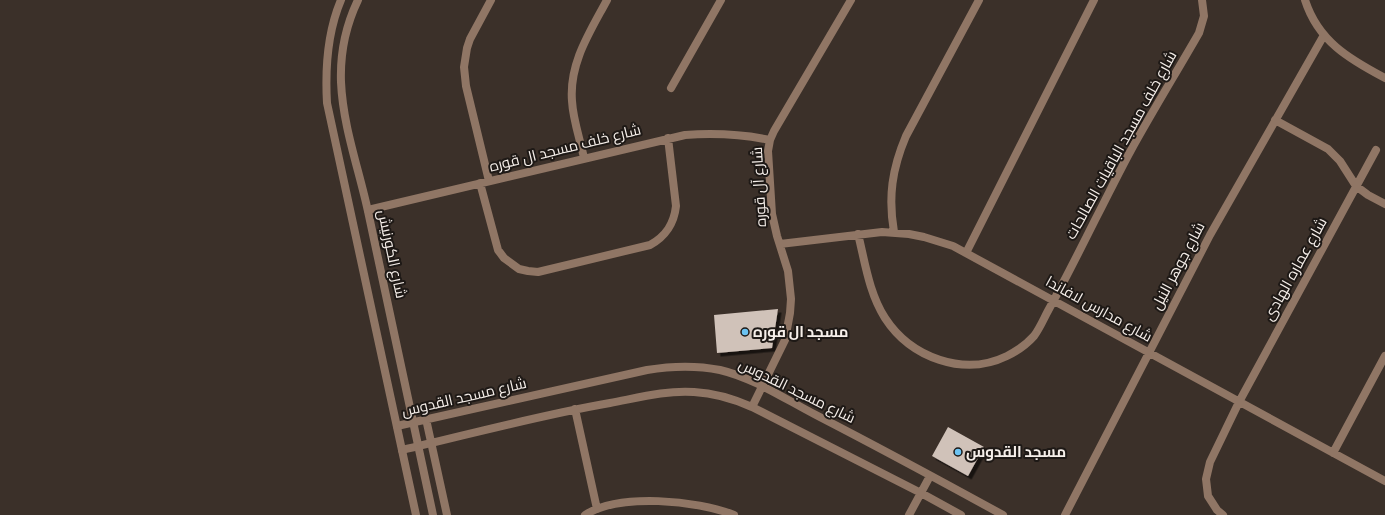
<svg xmlns="http://www.w3.org/2000/svg" width="1385" height="515" font-family="'Zilla Slab',Cairo,serif">
<style>
.building{fill:#d0c2b9;filter:url(#shadow)}
.lines{fill:none;stroke-linecap:round;stroke-linejoin:round}
.minor{stroke:#907665;stroke-width:8}
.tertiary{stroke:#907665;stroke-width:8}
.poi-dot{fill:#6cc3f2;stroke:#1e1916;stroke-width:1.5}
.labels{text-anchor:middle;stroke-width:4;stroke-linejoin:round;paint-order:stroke}
.street-label{font-size:15px;fill:#f6efea;stroke:#1e1916}
.poi-label{font-size:15px;font-weight:bold;fill:#f6efea;stroke:#1e1916;text-anchor:start}
</style>
<defs>
<filter id="shadow"><feDropShadow dx="3.5" dy="3.5" stdDeviation="0" flood-color="#0009"/></filter>
</defs>
<rect width="100%" height="100%" fill="#3b3029"/>
<path class="building" d="M778,309L772,348L717,353L714,315Z
M948,427L984,447L968,476L932,456Z"/>
<g class="lines">
<path class="minor" d="M1305,0C1318,41 1349,59 1385,78
M671,88L721,0
M1275,120L1328,149L1340,161L1356,186L1368,195L1385,204
M584,158C580,139 573,120 572,101C569,63 590,32 607,0
M489,181L466,86L464,67L467,48L470,39L491,0
M480,183L498,250L504,258L519,269L528,271L538,272L650,245C666,236 674,224 676,206L668,138
M368,210L685,135C714,133 741,134 770,140
M894,232C888,197 892,169 906,136L979,0
M858,234C865,262 869,293 885,318C911,358 964,377 1007,356C1017,351 1027,344 1034,336C1040,328 1044,318 1049,309C1065,280 1080,250 1095,220C1107,197 1118,174 1130,152C1152,112 1176,73 1199,33L1204,16L1202,0
M780,244L882,232L909,234L924,237L953,246L1385,481
M966,253L1094,0
M752,407L785,340L790,313L791,299L788,271L777,236L772,214L768,151L770,140L774,131L851,0
M575,409L597,509
M426,419L447,515
M397,426L647,370C671,366 695,365 720,370C754,378 785,399 816,415C878,447 941,481 1003,515
M402,450C471,434 540,415 610,403C637,398 666,390 694,392C714,393 734,399 752,407L921,493L961,515
M1333,453L1385,356
M585,515C619,493 697,500 734,515
M909,515L930,476
M1065,515L1210,235L1324,35
M1223,515L1217,510L1208,496L1206,479L1210,462L1239,402L1376,150"/>
<path class="tertiary" d="M341,0C327,33 325,68 327,103L416,515
M358,0C346,25 340,54 341,82C343,128 360,172 369,216C391,315 412,415 433,515"/>
</g>
<g class="poi-dot">
<circle cx="745" cy="332" r="4"/>
<circle cx="958" cy="452" r="4"/>
</g>
<g class="labels">
<g class="street-label">
<text transform="translate(1121 145) rotate(-61)" y="5">شارع خلف مسجد الباقيات الصالحات</text>
<text transform="translate(565 148) rotate(-14)" y="5">شارع خلف مسجد ال قوره</text>
<text transform="translate(759 187) rotate(-93)" y="5">شارع آل قوره</text>
<text transform="translate(392 254) rotate(78)" y="5">شارع الكورنيش</text>
<text transform="translate(1178 266) rotate(-62)" y="5">شارع جوهر النيل</text>
<text transform="translate(1295 269) rotate(-61)" y="5">شارع عماره الهادى</text>
<text transform="translate(1099 309) rotate(29)" y="5">شارع مدارس لافاندا</text>
<text transform="translate(797 391) rotate(26)" y="5">شارع مسجد القدوس</text>
<text transform="translate(464 397) rotate(-13)" y="5">شارع مسجد القدوس</text>
</g>
<g class="poi-label">
<text x="753" y="337">مسجد ال قوره</text>
<text x="966" y="457">مسجد القدوس</text>
</g>
</g>
</svg>
